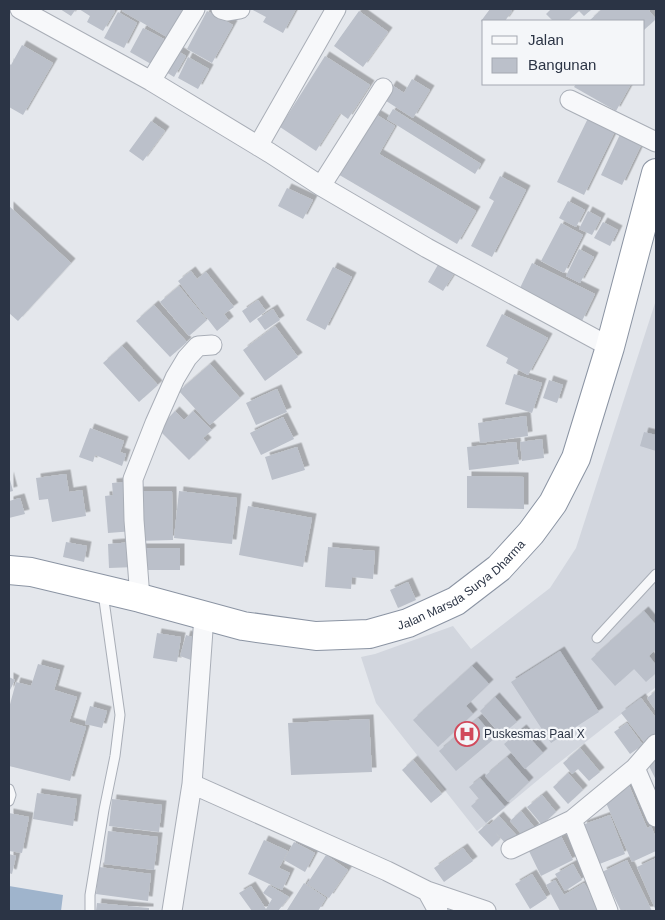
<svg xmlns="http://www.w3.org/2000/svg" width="665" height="920" font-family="Arial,sans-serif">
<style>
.built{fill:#d2d6de}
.water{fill:#9fb4cc}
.building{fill:#bbc0ca;filter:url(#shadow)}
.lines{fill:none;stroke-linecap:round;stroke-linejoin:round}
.service-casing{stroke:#a9aeb7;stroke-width:11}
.minor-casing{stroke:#a9aeb7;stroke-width:21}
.trunk-casing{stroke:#8b94a3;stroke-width:30}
.service{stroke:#f7f8fa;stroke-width:9}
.minor{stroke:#f7f8fa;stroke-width:19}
.trunk{stroke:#fff;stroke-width:28}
.labels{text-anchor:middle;stroke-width:4.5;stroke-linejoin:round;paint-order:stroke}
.street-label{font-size:12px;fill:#2b3445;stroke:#f4f6f9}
.poi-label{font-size:12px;fill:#2b3445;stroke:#f4f6f9;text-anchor:start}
</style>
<defs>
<filter id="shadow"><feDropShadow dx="4.5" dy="-4.5" stdDeviation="0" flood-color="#0004"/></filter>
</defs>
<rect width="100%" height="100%" fill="#e4e7ec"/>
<path class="built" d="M656,300V687L556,765L477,831L376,703L361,657L375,654L453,626L471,649L550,588L576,548Z"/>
<path class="water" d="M9,886L63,895L61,911H9Z"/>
<path class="building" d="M60,9H76L71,16Z
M79,9H111L115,11L103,31L87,22L90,16Z
M124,9H179L182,11L167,37L122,11Z
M251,9H296L283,33L263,22L266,17Z
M490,9H508L512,11L505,21H484V23L481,21Z
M551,9H592L584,16L579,11L568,21H553L546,14Z
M602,9H651L649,11L656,19L644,30V21H589Z
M207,11L233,25L212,63L187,49Z
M359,11L388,32L363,67L334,46Z
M118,12L137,23L124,48L104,38Z
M143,28L164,39L151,64L130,52Z
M22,45L53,63L23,115L9,107V63L11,65Z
M173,48L186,56L174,77L161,69Z
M325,56L370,85L348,119L340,113L316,151L280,127Z
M188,57L209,69L198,89L178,78Z
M412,79L430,90L413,118L383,99L392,85L404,93Z
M576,84H631L616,111L574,87Z
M393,109L481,164L475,174L387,119Z
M372,112L395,126L379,154L476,211L457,244L336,173Z
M591,112L618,125L584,195L557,182Z
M151,121L165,131L143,161L129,151Z
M623,128L644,139L622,185L601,175Z
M500,176L526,190L492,257L471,246L494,201L489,198Z
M287,188L313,200L303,219L278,206Z
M568,201L585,210L576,227L559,218Z
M9,206L71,263L18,321L9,313Z
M588,211L601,218L592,235L579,229Z
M603,222L618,230L610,246L594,238Z
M561,223L583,235L564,273L541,261Z
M579,249L594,257L580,283L566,276Z
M439,263L455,272L443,291L428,282Z
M532,263L595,294L582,321L519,290Z
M333,267L352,277L325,330L306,320Z
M191,271L197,279L206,272L234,307L224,314L229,321L217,331L178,281Z
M179,286L207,320L189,336L160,302Z
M258,300L266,311L250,323L242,311Z
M154,305L187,342L170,357L136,321Z
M273,309L280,320L265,330L257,319Z
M502,314L548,338L528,375L506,363L508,358L486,346Z
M275,326L298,357L265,381L243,350Z
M122,346L158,385L139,402L103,363Z
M210,364L240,398L210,425L179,391Z
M514,374L542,383L532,413L505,404Z
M549,380L563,385L557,403L543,398Z
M277,389L287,412L256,425L246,403Z
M175,411L184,420L193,411L212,430L203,438L207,442L189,460L158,429Z
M526,416L528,436L480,443L478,423Z
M283,417L294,439L261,455L250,433Z
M90,428L124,441L120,452L126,454L122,466L95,455L93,462L79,457Z
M644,432L656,435V451L640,446Z
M542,439L544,458L522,461L520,442Z
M516,442L519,464L469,470L467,447Z
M297,447L305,470L272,480L265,457Z
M66,474L69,492L82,490L86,516L52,522L48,499L39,500L36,478Z
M9,476L13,491L9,492Z
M467,476L524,477V509L467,508Z
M123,482L124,494L134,531L108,533L105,496L113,495L112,483Z
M135,491H172L173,540L136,541Z
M179,491L237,498L232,544L174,538Z
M20,498L25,514L9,518V501Z
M248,506L312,518L303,567L239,555Z
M66,542L87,546L84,562L63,557Z
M134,542L136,567L109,568L108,544Z
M328,547L375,551L373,579L352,577L351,589L325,587Z
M141,548H180V570H141Z
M408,582L416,600L398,608L390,590Z
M644,611L656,625V649L649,656L656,665V673L646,682L634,669L615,686L591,659Z
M157,633L181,637L177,662L153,658Z
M186,635L198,639L191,660L180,656Z
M560,651L599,712L551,743L511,682Z
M38,664L60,670L54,690L77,697L69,722L86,727L70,781L9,766V708L16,682L31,686Z
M472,666L489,684L466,706L473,714L438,747L413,720Z
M9,677L15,680L9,692Z
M656,691V711L647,698Z
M495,697L517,722L501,735L480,711Z
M641,698L656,718V733L644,742L621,713Z
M90,706L107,711L102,728L85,724Z
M478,718L495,738L456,771L439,751Z
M369,719L372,772L291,775L288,723Z
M627,723L643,745L630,754L614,732Z
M522,729L543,753L525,769L504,744Z
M580,748L600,772L589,781L578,769L572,774L563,763Z
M507,757L529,782L508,802L485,776Z
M413,760L442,794L431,803L402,770Z
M656,760V780L648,764Z
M568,773L583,790L568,804L553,787Z
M480,778L505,807L486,823L471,806L479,799L469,787Z
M629,785L647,828L651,826L656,838V851L632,862L603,796Z
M37,793L77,799L73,826L33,819Z
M542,795L556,812L542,825L527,807Z
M112,799L162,805L159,832L109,826Z
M521,811L535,828L524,837L510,821Z
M9,813L29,817L22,853L9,851Z
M610,815L625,854L597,865L582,825Z
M499,816L518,837L508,846L495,832L500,839L492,847L478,832L487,824L489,825Z
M108,831L158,837L154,870L104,864Z
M559,832L573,860L541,876L527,847Z
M264,840L288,851L279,868L290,873L282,890L248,874Z
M294,842L315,853L305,872L284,860Z
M463,848L473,861L444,882L434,868Z
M9,854L16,856L12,874L9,873Z
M326,855L348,870L329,898L307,884Z
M656,858V911L637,867Z
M627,860L652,911H621L602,872Z
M573,864L582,880L565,891L555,874Z
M99,867L151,874L148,901L96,894Z
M532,874L547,898L530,909L515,884Z
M555,880L564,895L584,883L600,911H560L546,885Z
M304,883L326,898L318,911H288L287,910Z
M269,885L289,897L278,911H252L239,893L251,886L266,909L272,899L263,893Z
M97,903L149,908V911H96Z"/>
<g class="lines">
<defs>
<path id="service" d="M597,638L656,574
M9,789L11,795L9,801
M90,911V895L104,810L115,756L120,715L103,593"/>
<path id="minor" d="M20,9L151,81L270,153L321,186L427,248L610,347
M221,9L228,11L240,9
M151,81L195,9
M570,100L656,142
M258,146L336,9
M321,186L383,88
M140,598L134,520L133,479L155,423L175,378L187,358L198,346L212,345
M635,768L656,744
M192,784L387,871L427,891L486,911
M572,820L608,911
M511,849L572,820L635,768L656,817
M427,891L438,911
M172,911L192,784L204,616"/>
<g id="trunk">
<path id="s1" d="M9,570L31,572L140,598L243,626L316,636L369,634L408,623L456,601L499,568L531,533L553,503L576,458L610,347L656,173"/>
</g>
</defs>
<use href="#service" class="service-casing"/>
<use href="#minor" class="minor-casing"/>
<use href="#trunk" class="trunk-casing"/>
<use href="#service" class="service"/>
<use href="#minor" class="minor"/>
<use href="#trunk" class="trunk"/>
</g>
<defs>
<symbol id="hospital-ring" viewBox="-11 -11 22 22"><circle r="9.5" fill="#f4f6f9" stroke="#d1495b" stroke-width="1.5"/><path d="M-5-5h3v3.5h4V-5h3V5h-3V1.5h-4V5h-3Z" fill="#d1495b"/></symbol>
</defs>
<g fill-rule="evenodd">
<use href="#hospital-ring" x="453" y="720" width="28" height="28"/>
</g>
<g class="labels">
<g class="street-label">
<text dy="4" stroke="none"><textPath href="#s1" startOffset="474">Jalan Marsda Surya Dharma</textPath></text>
</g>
<g class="poi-label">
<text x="484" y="738">Puskesmas Paal X</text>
</g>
</g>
<rect width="665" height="920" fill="none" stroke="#2b3445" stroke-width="20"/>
<rect x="482" y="20" width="162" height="65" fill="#f4f6f9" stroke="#a4a8b1"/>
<rect x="492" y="36" width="25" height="8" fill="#f7f8fa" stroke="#a4a8b1"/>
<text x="528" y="45" font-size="15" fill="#2b3445">Jalan</text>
<rect x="492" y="58" width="25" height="15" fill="#bbc0ca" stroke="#a4a8b1"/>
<text x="528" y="70" font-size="15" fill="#2b3445">Bangunan</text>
</svg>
